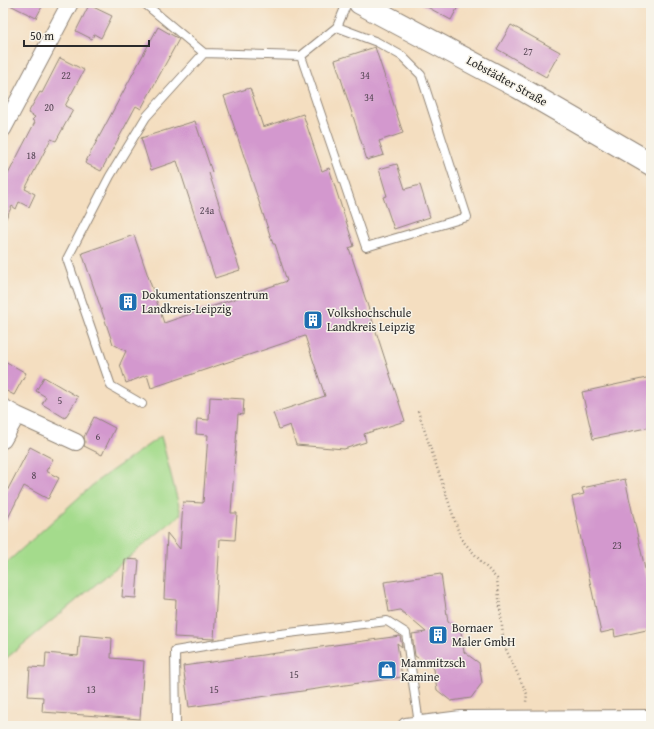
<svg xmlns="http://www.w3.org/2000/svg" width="654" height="729" font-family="'Gentium Book Plus',serif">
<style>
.green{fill:#a4db8c;stroke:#68835c}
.building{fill:#d398ce}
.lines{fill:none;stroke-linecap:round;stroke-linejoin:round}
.service-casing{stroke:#908476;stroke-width:10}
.minor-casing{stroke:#908476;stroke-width:18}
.primary-casing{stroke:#908476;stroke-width:24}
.path{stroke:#908476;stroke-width:2.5;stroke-dasharray:1 3;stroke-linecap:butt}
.service{stroke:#fff;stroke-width:8}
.minor{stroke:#fff;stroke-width:16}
.primary{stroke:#fff;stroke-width:22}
.labels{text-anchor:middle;stroke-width:3;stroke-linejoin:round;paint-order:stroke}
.number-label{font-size:10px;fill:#554654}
.street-label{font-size:12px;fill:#2b2b2b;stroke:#f7f3e8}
.poi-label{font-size:12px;fill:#2b2b2b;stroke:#f7f3e8;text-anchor:start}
</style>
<rect width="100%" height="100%" fill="#f7f3e8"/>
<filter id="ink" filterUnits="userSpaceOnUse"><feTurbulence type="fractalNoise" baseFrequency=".025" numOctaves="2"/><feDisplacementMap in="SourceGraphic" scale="8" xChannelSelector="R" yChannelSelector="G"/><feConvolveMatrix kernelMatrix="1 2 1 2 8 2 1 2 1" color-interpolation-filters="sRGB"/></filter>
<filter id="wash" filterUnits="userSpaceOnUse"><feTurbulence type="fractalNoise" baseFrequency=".012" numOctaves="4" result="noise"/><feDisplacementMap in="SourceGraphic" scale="16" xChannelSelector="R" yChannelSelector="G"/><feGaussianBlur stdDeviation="0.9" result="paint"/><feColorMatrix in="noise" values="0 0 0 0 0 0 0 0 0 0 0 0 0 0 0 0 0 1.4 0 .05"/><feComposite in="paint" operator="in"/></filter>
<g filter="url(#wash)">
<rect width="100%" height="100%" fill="#f4dec0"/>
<path class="green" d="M161,436L181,514L3,661V566L97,481Z"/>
<g id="blocks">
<path class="building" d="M6,3H44L36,18Z
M420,3H460L451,20Z
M89,5L112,16L101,38L94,34L92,39L76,31Z
M511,25L560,52L546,77L497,49Z
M158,27L179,39L141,109L136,106L101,171L85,163Z
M375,47L403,133L379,141L384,155L367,160L335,60Z
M60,58L84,70L65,106L73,110L56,141L51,139L25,189L35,194L29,207L19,202L16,209L12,206L3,224V184L35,122L32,120L35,117L28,113L40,92L42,93Z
M250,88L263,127L303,114L322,171L329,168L354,246L349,248L405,421L364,434L366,442L344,449L296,445L290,425L279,429L273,413L325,396L305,336L151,388L147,375L126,383L120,364L126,351L113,344L82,253L134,235L164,323L287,281L275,244H273L224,96Z
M195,121L212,172L209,173L240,270L215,278L177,161L151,170L141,138Z
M397,164L405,189L420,185L430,217L394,229L383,197L387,196L379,169Z
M3,360L26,373L14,395L3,389Z
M44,377L78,397L65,418L42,404L46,397L36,391Z
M651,377V427L593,439L582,392Z
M210,397L244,399L243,415L238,414L231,513H237L235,540L220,539L214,639L174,637L176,600L164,599L167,533L180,549L183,502L203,503L208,435L196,434L197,419L209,420Z
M94,417L115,428L102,455L84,446L85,442L84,437Z
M30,447L53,459L46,471L59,478L48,499L24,486L3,528V489L7,491Z
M625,479L651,596V629L615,637L614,630L601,633L572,497L584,494L582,488Z
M125,559L139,560L136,598L122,597Z
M441,574L448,622L461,632L464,652L479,663L482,683L471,698L451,701L437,690L434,669L415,656L412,634L426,632L400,610L389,612L384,582Z
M80,635L112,638L111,658L144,661L140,719L42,712L43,697L28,696L30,667L45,668L46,653L78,656Z
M400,636L402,647L397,643L402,677L189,707L183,666Z"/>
</g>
</g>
<g filter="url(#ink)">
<use href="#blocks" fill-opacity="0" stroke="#908476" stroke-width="1"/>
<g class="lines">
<defs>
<path id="service" d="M337,27L377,42L402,56L421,75L467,217L366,247L301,56L337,27L347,3
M204,53L301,56
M142,404L111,386L67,259L110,176L146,117L204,53L144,3
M176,726L175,651L264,636L387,621L406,633L419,724"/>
<path id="minor" d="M3,129L70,3
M3,407L17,415
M3,440L17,415L76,442
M406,726L461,719L651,718"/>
<path id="primary" d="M360,3L518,87L651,164"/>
</defs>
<use href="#service" class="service-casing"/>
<use href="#minor" class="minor-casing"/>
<use href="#primary" class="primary-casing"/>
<path class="path" d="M418,411L461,539L497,579L504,645L527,694L526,702"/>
<use href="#service" class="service"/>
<use href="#minor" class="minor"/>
<use href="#primary" class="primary"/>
</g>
</g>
<defs>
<symbol id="building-square" viewBox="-11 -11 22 22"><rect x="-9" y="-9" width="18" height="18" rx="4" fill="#1f6fb2" stroke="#f7f3e8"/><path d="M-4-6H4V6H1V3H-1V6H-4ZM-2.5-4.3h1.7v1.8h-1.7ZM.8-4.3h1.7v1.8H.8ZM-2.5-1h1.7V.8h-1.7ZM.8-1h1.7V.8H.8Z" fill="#fff"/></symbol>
<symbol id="shop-square" viewBox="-11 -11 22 22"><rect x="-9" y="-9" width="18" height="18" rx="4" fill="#1f6fb2" stroke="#f7f3e8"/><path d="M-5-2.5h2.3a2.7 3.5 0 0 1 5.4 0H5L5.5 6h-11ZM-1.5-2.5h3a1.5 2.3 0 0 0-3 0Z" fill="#fff"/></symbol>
</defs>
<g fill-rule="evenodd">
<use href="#building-square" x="117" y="291" width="22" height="22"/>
<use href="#building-square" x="302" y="309" width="22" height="22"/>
<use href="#building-square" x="427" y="624" width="22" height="22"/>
<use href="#shop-square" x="376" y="659" width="22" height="22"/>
</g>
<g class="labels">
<g class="number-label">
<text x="528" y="55">27</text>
<text x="66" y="79">22</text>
<text x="365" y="79">34</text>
<text x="369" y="101">34</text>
<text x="49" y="111">20</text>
<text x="31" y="159">18</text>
<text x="207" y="214">24a</text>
<text x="60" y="404">5</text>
<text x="98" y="440">6</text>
<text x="34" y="479">8</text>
<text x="617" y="549">23</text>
<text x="294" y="678">15</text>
<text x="91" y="693">13</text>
<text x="214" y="693">15</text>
</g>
<g class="street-label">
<text transform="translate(507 81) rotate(29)" y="4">Lobstädter Straße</text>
</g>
<g class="poi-label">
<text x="142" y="299">Dokumentationszentrum<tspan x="142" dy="14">Landkreis-Leipzig</tspan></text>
<text x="327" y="317">Volkshochschule<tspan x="327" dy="14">Landkreis Leipzig</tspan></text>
<text x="452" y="632">Bornaer<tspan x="452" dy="14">Maler GmbH</tspan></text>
<text x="401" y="667">Mammitzsch<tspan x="401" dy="14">Kamine</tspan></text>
</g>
</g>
<rect width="654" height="729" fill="none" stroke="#f7f3e8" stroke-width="16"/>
<path d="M24 40v6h125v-6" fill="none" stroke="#2b2b2b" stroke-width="2"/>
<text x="30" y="40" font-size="12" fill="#2b2b2b" stroke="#f7f3e8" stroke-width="3" paint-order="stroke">50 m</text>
</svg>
